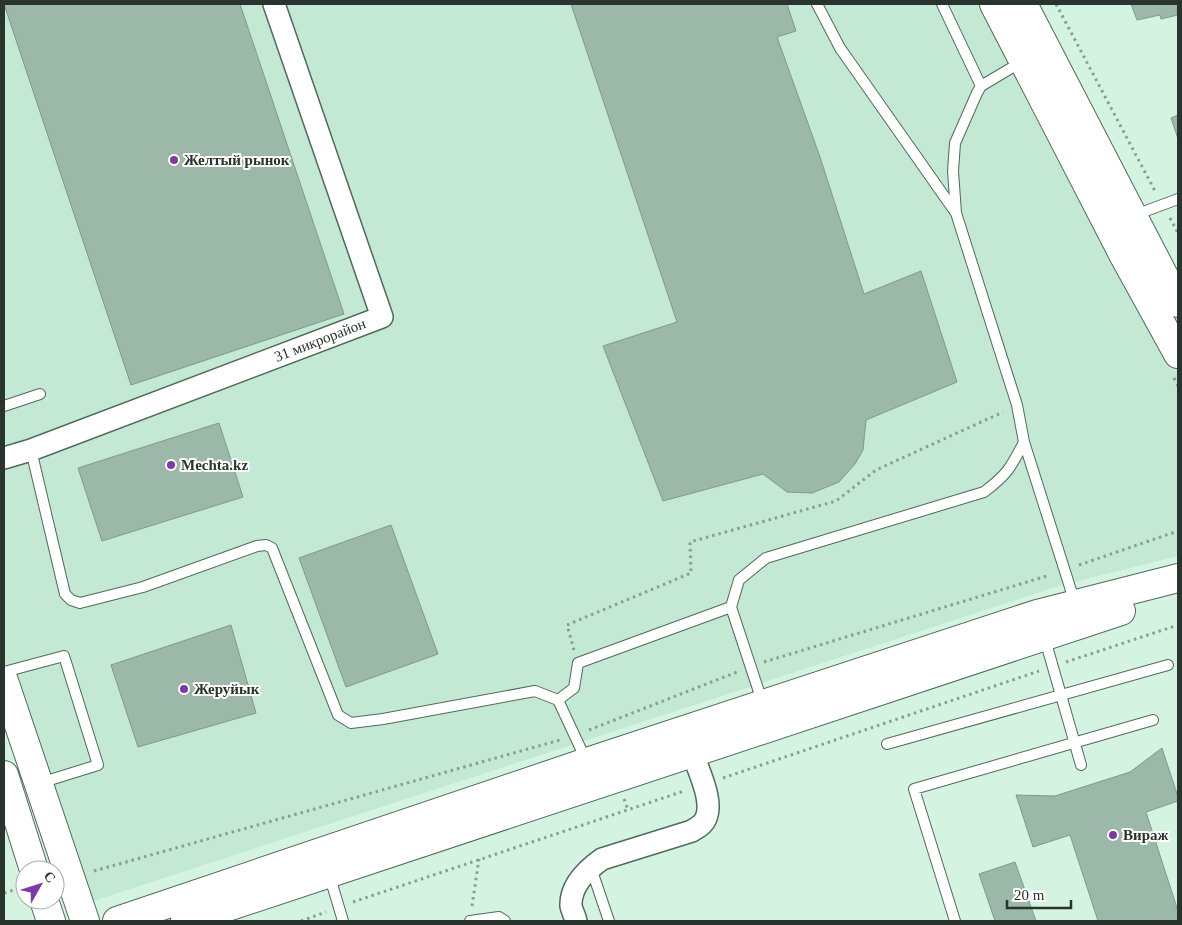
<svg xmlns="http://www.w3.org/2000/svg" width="1182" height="925" font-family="Georgia,serif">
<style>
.built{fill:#c3e8d3}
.building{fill:#9cb8a8;stroke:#7f9a8a}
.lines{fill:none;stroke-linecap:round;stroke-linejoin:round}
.lane-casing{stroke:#506a5b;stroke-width:12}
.street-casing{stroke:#506a5b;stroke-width:24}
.secondary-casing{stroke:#506a5b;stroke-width:30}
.path{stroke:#889e91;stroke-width:3;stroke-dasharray:2.5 4;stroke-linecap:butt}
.lane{stroke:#fff;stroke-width:10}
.street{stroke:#fff;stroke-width:21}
.secondary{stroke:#fff;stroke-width:28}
.poi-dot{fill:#7f37aa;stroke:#fff;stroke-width:2}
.labels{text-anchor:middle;stroke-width:4;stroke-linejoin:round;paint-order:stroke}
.poi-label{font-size:15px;font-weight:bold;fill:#28342d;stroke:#fff;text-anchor:start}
.street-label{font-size:15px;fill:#28342d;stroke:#fff}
</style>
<rect width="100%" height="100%" fill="#d5f3e1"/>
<path class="built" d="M4,4H1031L1178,290V556L1062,585L81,905L4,672Z"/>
<path class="building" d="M4,4H240L344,314L131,385Z
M571,4H787L796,31L777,37L820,157L864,294L921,271L957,382L866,420L863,450L855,464L839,482L812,493L787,492L763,474L663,501L603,346L677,322Z
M1131,4H1178V9H1177L1178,15L1161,19L1160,15L1137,20Z
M1178,115V139L1171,118Z
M219,423L243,497L102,541L78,468Z
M391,525L438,654L346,687L299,558Z
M231,625L256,713L138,747L111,665Z
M1162,748L1178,797V801L1146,812L1178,911V921H1098L1070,835L1033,847L1016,795L1055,796L1130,772Z
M1015,862L1036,921H995L979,874Z"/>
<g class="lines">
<defs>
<path id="lane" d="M817,4L840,48L956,213
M942,4L981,86
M1023,61L981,86L977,93L955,143L953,171L956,213L1017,405L1024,442L1075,603
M1135,215L1178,199
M4,406L40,394
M31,450L65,594L71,600L80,603L143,587L257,546L266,545L272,548L338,715L351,723L383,719L535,691L558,700L586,760
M1044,636L1081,765
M4,672L64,656L98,765L40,783
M558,700L574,688L578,663L731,607
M763,704L731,607L739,580L766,558L984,492C1008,474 1011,467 1024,442
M887,744L1168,665
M591,868L609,921
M329,874L343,921
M470,921L499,917L505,921
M955,921L914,789L1153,720"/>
<path id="street" d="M4,458L31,450L382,317L274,4
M576,921C575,916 572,911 571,906C570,886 588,869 602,859L692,831C695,829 699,827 702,824C718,808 698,770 692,752"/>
<path id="secondary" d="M994,4L1124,256L1178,354
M1023,4L1178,303
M4,681L85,921
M4,775L34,870
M44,900L51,921
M117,921L587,762L1037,614L1178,578
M185,921L1121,611"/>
</defs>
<use href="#lane" class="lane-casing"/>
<use href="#street" class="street-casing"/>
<use href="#secondary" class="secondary-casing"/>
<path class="path" d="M1056,4L1155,191
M1170,218L1178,233
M1174,378L1178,386
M1079,565L1178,531
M574,650L567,625L691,573L690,542L836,501L876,470L1003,412
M764,662L1050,575
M1066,662L1178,625
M589,730L737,672
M723,778L1039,671
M624,799L628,810
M94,871L560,740
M4,893L20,888
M353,902L684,791
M472,906L479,859
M301,921L326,912"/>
<use href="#lane" class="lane"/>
<use href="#street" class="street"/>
<use href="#secondary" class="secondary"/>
</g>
<g class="poi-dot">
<circle cx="174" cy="160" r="5"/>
<circle cx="171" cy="465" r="5"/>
<circle cx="184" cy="689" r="5"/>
<circle cx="1113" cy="835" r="5"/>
</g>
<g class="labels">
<g class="poi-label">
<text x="184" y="165">Желтый рынок</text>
<text x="181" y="470">Mechta.kz</text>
<text x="194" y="694">Жеруйык</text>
<text x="1123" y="840">Вираж</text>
</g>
<g class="street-label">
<text transform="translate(320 340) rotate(-21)" y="5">31 микрорайон</text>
</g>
</g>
<rect width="1182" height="925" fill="none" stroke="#28342d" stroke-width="10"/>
<g transform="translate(40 885) rotate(51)"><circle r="24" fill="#ffffff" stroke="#a9aeab"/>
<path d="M0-4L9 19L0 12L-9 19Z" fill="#7f37aa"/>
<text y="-8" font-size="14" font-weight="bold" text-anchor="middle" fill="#28342d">С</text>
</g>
<path d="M1007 900v8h64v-8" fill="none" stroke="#28342d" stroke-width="2.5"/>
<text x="1014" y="900" font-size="15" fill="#28342d" stroke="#ffffff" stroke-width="4" paint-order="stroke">20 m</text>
</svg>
